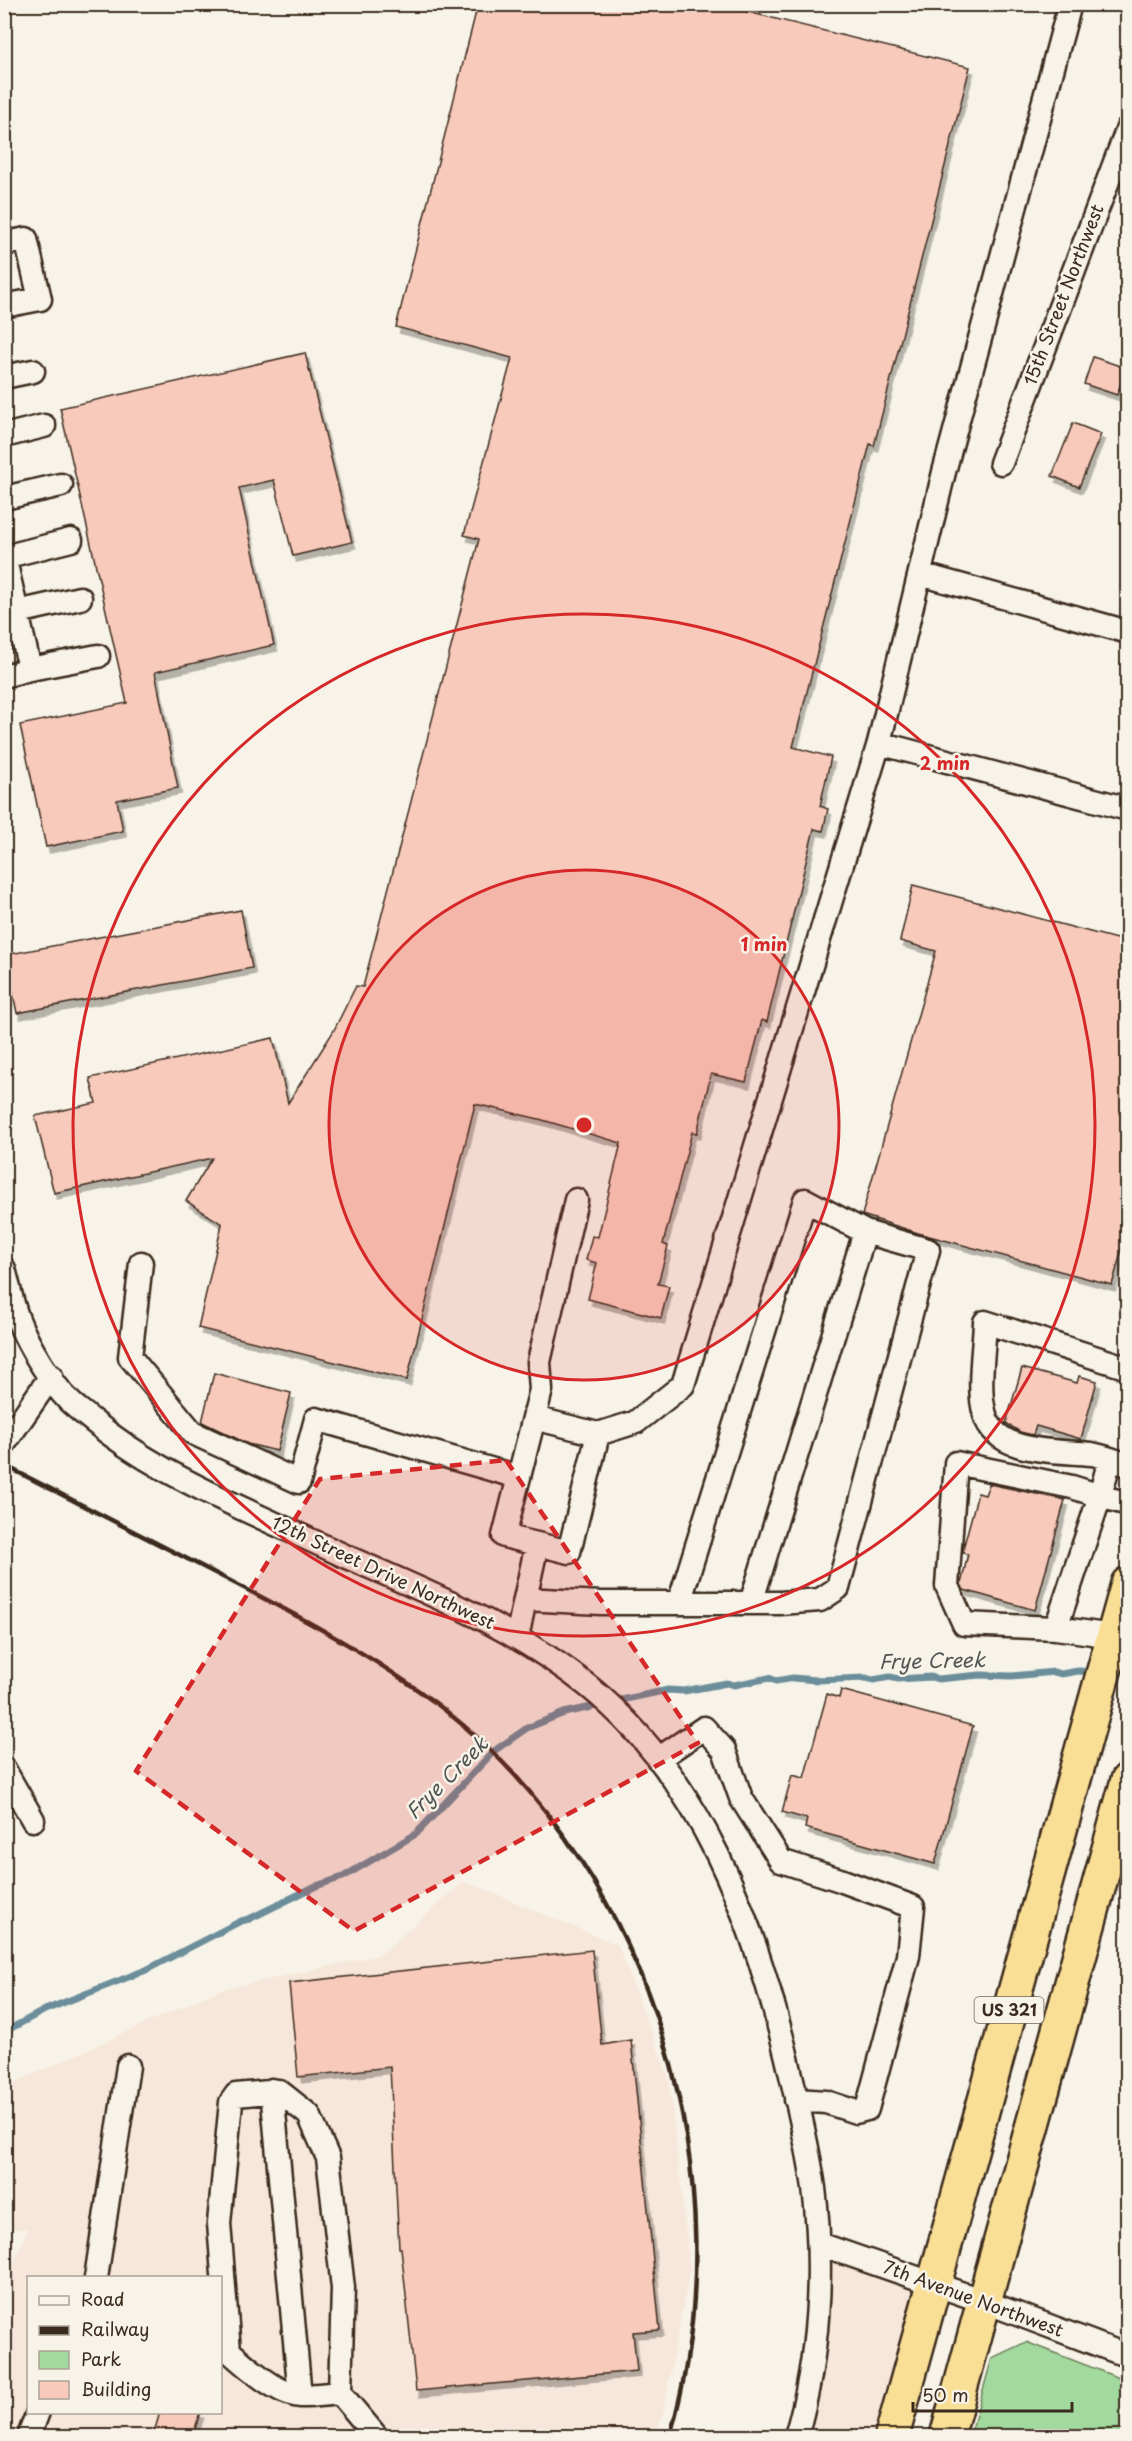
<svg xmlns="http://www.w3.org/2000/svg" width="1132" height="2441" font-family="'Playpen Sans',sans-serif">
<style>
.built{fill:#f7e7da;fill-rule:evenodd}
.green{fill:#a2d99e;stroke:#6e825e;stroke-width:1.5}
.lines{fill:none;stroke-linecap:round;stroke-linejoin:round}
.stream{stroke:#6c8e9b;stroke-width:7}
.building{fill:#f8cabb;stroke:#3b2a1e;stroke-width:1.5;filter:url(#shadow)}
.minor-casing{stroke:#3b2a1e;stroke-width:27}
.highway-casing{stroke:#3b2a1e;stroke-width:38}
.minor{stroke:#f7f3e8;stroke-width:22}
.highway{stroke:#f9df96;stroke-width:33}
.rail{stroke:#3b2a1e;stroke-width:4.5}
.marked{fill:#d62828;fill-opacity:0.2;stroke:#d62828;stroke-width:4.5;stroke-dasharray:12 8;stroke-linejoin:round}
.ring{fill:none;stroke:#d62828;stroke-width:3}
.labels{text-anchor:middle;stroke-width:5;stroke-linejoin:round;paint-order:stroke}
.shield{fill:#f7f3e8;stroke:#73665b;stroke-width:1.5}
.shield-label{font-size:16px;font-weight:bold;fill:#3b2a1e}
.street-label{font-size:18px;fill:#3b2a1e;stroke:#f7f3e8}
.water-label{font-size:20px;font-style:italic;fill:#505452;stroke:#f7f3e8}
.centre{fill:#d62828;stroke:#f7f3e8;stroke-width:3}
.ring-label{font-size:18px;text-anchor:middle;font-weight:bold;fill:#d62828;stroke:#f7f3e8;stroke-width:5;stroke-linejoin:round;paint-order:stroke}
</style>
<defs>
<filter id="shadow"><feDropShadow dx="3.5" dy="6" stdDeviation="0" flood-color="#0004"/></filter>
</defs>
<rect width="100%" height="100%" fill="#f7f3e8"/>
<filter id="ink" filterUnits="userSpaceOnUse"><feTurbulence type="fractalNoise" baseFrequency=".0167" numOctaves="2"/><feDisplacementMap in="SourceGraphic" scale="12" xChannelSelector="R" yChannelSelector="G"/><feConvolveMatrix kernelMatrix="1 2 1 2 8 2 1 2 1" color-interpolation-filters="sRGB"/></filter>
<g filter="url(#ink)">
<path class="built" d="M464,1881L618,1945L669,2078L690,2268L662,2418L654,2436H5L4,2289L28,2228L5,2230V2087L219,1990L380,1955ZM28,2278H220V2412H28Z
M819,2244L933,2284L892,2436H796Z"/>
<path class="green" d="M1026,2342L1127,2381V2436H970L992,2358Z"/>
<g class="lines">
<path class="stream" d="M1112,1671L1128,1670
M612,1702L668,1690L684,1691L727,1683L734,1685L769,1678L776,1681L793,1678L816,1680L866,1678L873,1680L890,1677L898,1679L931,1677L938,1679L980,1675L1012,1676L1054,1672L1061,1674L1078,1671L1095,1672
M4,2032L45,2010L146,1970L241,1921L249,1919L316,1886L343,1877L416,1834L494,1751L527,1728L564,1713L601,1705"/>
</g>
<path class="building" d="M478,4H716L970,67L874,446L870,444L793,747L831,757L820,806L828,809L823,831L814,829L767,1022L762,1020L746,1082L711,1074L697,1133L692,1132L663,1244L668,1246L658,1284L669,1286L661,1318L588,1299L597,1263L586,1260L592,1236L598,1237L621,1143L539,1119L475,1104L407,1380L198,1328L222,1224L186,1201L212,1158L54,1193L35,1116L96,1103L90,1078L273,1038L288,1103L333,1032L356,986L363,987L479,539L464,535L512,358L396,327Z
M305,353L352,542L293,556L274,480L239,488L274,645L155,672L178,788L117,800L123,831L46,847L20,725L127,703L60,408Z
M1093,357L1126,368L1117,395L1084,384Z
M1073,423L1101,434L1079,487L1052,476Z
M913,885L1128,942V1228L1112,1285L918,1233L862,1215L936,951L900,941Z
M241,910L252,968L17,1013L5,955Z
M1022,1368L1077,1383L1079,1376L1097,1381L1081,1439L1036,1426L1033,1435L1020,1432L1006,1423Z
M214,1373L291,1393L277,1451L248,1444L202,1422Z
M989,1484L1065,1500L1035,1610L964,1590L961,1584L968,1554L963,1553L964,1545L978,1493L985,1495Z
M841,1690L973,1726L935,1864L805,1828L807,1819L782,1812L792,1775L804,1778L827,1694L839,1698Z
M592,1950L602,2045L631,2040L660,2330L633,2332L637,2371L416,2391L401,2248H399L390,2067L298,2077L289,1983Z
M160,2412H200L193,2436H153Z"/>
<g class="lines">
<defs>
<path id="minor" d="M4,244L26,239L40,299L4,306
M4,377L33,371
M4,436L44,426
M1001,463L1128,128
M4,498L61,485
M4,556L30,669L4,676
M4,557L71,540
M920,574L1128,632
M4,615L80,598
M30,669L98,656
M879,743L1128,809
M141,1263L130,1357L193,1433L299,1482L316,1419L518,1477
M4,1269C9,1286 12,1305 19,1322C29,1347 50,1381 69,1401C76,1408 85,1414 93,1421C138,1458 188,1483 241,1508C276,1524 312,1541 347,1557C431,1594 516,1628 588,1686C701,1777 754,1921 787,2058C797,2101 808,2145 814,2188C824,2269 819,2358 796,2436
M1128,1368L985,1322C984,1350 977,1389 985,1415C997,1456 1059,1450 1092,1454C1104,1456 1116,1461 1128,1465
M534,1418L598,1434
M4,1444L51,1376
M1110,1459L1100,1496L1128,1504
M537,1544L504,1536L541,1390L539,1362L576,1200
M525,1599L537,1544L569,1552L598,1434L636,1422L683,1385L879,743L944,472L1070,4
M751,1603L865,1232
M1056,1628L1100,1496L1072,1487L956,1463L947,1586L964,1624L1056,1628L1113,1636
M517,1638L525,1599L601,1603H780L820,1600L838,1588L928,1250L865,1232L805,1200L679,1603
M658,1759L704,1728L724,1750L741,1798L781,1861L840,1880L913,1907L908,1956L867,2109L856,2112L826,2102L796,2100
M4,1769L33,1820
M272,2090L300,2396
M819,2244L983,2301L1128,2356
M96,2278L128,2066
M340,2393C327,2394 314,2396 301,2396C278,2395 246,2366 229,2351L219,2223L231,2102L236,2095L279,2091L309,2115L328,2158L343,2288L340,2393L376,2436
M29,2436L38,2412"/>
<path id="highway" d="M892,2436L1128,1584
M947,2436L1128,1780"/>
</defs>
<use href="#minor" class="minor-casing"/>
<use href="#highway" class="highway-casing"/>
<use href="#minor" class="minor"/>
<use href="#highway" class="highway"/>
<path class="rail" d="M4,1465C73,1500 141,1535 209,1570C291,1612 373,1654 446,1711C656,1878 743,2182 670,2436"/>
</g>
</g>
<path class="marked" d="M506,1460L698,1743L354,1931L136,1771L320,1479Z"/>
<circle cx="584" cy="1125" r="255" fill="#d62828" fill-opacity=".12"/>
<g class="ring">
<circle cx="584" cy="1125" r="255"/>
<circle cx="584" cy="1125" r="511"/>
</g>
<g class="labels">
<rect class="shield" x="974.5" y="1997" width="69" height="26" rx="4.5"/>
<g class="shield-label">
<text x="1009" y="2016">US 321</text>
</g>
<g class="street-label">
<text transform="translate(1064 295) rotate(-69)" y="6">15th Street Northwest</text>
<text transform="translate(383 1573) rotate(25)" y="6">12th Street Drive Northwest</text>
<text transform="translate(973 2299) rotate(20)" y="6">7th Avenue Northwest</text>
</g>
<g class="water-label">
<text transform="translate(932 1661) rotate(-1)" y="7">Frye Creek</text>
<text transform="translate(447 1778) rotate(-45)" y="7">Frye Creek</text>
</g>
</g>
<circle cx="584" cy="1125" r="9" class="centre"/>
<g class="ring-label">
<text x="945" y="770">2 min</text>
<text x="764" y="951">1 min</text>
</g>
<rect width="1132" height="2441" fill="none" stroke="#f7f3e8" stroke-width="24"/>
<rect x="12" y="12" width="1108" height="2417" fill="none" stroke="#3b2a1e" stroke-width="2" filter="url(#ink)"/>
<rect x="27" y="2276" width="195" height="138" fill="#f7f3e8" stroke="#aca397" stroke-width="1.5"/>
<rect x="39" y="2296" width="30" height="9" fill="#f7f3e8" stroke="#aca397" stroke-width="1.5"/>
<text x="81" y="2306" font-size="18" fill="#3b2a1e">Road</text>
<rect x="39" y="2326" width="30" height="9" fill="#3b2a1e" stroke="#aca397" stroke-width="1.5"/>
<text x="81" y="2336" font-size="18" fill="#3b2a1e">Railway</text>
<rect x="39" y="2351" width="30" height="18" fill="#a2d99e" stroke="#aca397" stroke-width="1.5"/>
<text x="81" y="2366" font-size="18" fill="#3b2a1e">Park</text>
<rect x="39" y="2381" width="30" height="18" fill="#f8cabb" stroke="#aca397" stroke-width="1.5"/>
<text x="81" y="2396" font-size="18" fill="#3b2a1e">Building</text>
<path d="M913 2402v9h159v-9" fill="none" stroke="#3b2a1e" stroke-width="3"/>
<text x="922" y="2402" font-size="18" fill="#3b2a1e" stroke="#f7f3e8" stroke-width="4.5" paint-order="stroke">50 m</text>
</svg>
